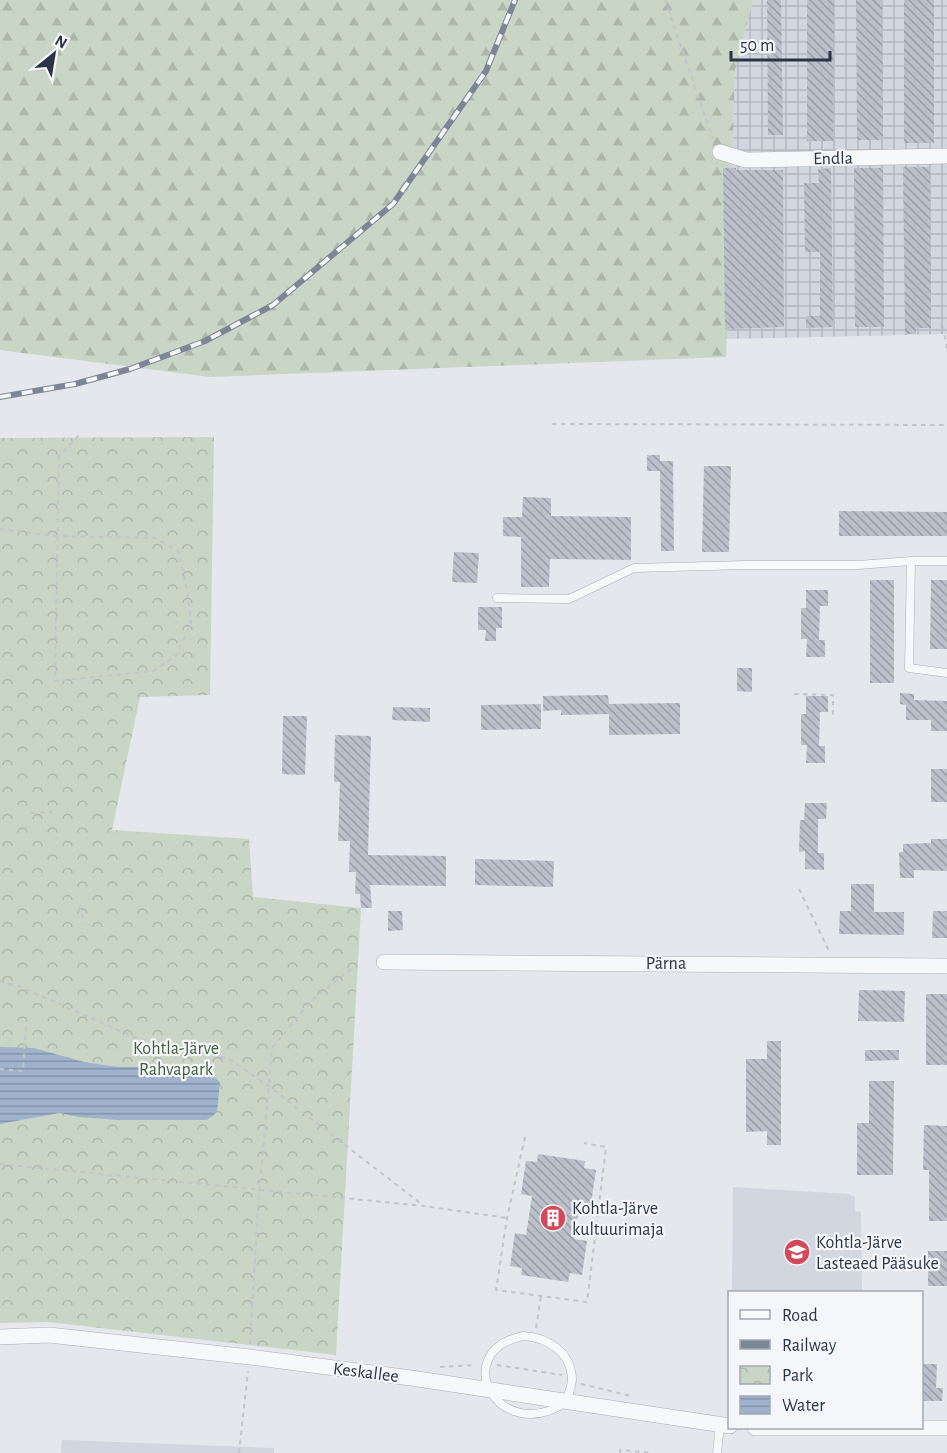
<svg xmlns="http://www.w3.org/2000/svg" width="947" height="1453" font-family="'Alegreya Sans',sans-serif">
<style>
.built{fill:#d2d6de}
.industrial{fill:url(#industrial-grid)}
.forest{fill:url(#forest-firs)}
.park{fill:url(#park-crowns)}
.water{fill:url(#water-rules)}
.building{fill:url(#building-back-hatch)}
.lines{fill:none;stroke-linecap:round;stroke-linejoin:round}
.lane-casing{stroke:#a9aeb7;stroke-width:9}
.street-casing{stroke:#a9aeb7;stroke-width:16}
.path{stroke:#c2c5cb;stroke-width:2;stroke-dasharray:4.5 4.5;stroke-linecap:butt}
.lane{stroke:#f7f8fa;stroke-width:8}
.street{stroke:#f7f8fa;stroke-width:15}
.rail-casing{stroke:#7d8696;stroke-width:6}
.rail{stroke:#f4f6f9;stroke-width:4;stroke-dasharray:11;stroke-linecap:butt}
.labels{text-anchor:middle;stroke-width:4.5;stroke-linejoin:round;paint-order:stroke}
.street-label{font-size:18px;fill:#2b3445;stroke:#f4f6f9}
.park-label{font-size:18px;fill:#3f6138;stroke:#f4f6f9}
.poi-label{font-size:18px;fill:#2b3445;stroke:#f4f6f9;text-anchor:start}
</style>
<defs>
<pattern id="industrial-grid" width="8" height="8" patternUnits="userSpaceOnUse" patternTransform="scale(1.5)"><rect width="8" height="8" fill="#d2d6de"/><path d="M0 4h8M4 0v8" fill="none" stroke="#b4b8c0"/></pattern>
<pattern id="forest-firs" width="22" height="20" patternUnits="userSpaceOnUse" patternTransform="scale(1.5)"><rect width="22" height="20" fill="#c9d6c5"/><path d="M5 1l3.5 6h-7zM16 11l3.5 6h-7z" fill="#adb8ab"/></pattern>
<pattern id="park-crowns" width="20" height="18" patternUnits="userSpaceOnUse" patternTransform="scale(1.5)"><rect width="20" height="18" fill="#c9d6c5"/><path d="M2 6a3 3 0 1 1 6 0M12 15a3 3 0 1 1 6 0" fill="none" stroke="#adb8ab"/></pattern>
<pattern id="water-rules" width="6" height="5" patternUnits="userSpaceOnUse" patternTransform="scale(1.5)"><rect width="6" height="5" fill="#9fb4cc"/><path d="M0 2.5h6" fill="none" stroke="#8293a7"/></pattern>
<pattern id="building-back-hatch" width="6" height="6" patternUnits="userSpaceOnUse" patternTransform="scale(1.5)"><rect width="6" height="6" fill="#bbc0ca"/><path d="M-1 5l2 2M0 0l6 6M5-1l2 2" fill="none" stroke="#989da6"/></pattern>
</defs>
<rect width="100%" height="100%" fill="#e4e7ec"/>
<path class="built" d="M733,1187L849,1194L855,1197V1211L861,1212L862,1292H732Z
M62,1440L274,1448V1453H61Z"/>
<path class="industrial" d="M753,0H947V334L726,339L735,69Z"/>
<path class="forest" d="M0,0H753L735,70L726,357L210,377L0,350Z"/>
<path class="park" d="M214,437L210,695L140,697L112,830L249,839L253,897L361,908L336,1355L48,1322L0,1323V438Z"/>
<path class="water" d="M0,1047L34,1048L84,1062L118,1067H202L220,1082L217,1112L207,1120H118L79,1117L59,1113L0,1124Z"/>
<path class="building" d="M767,0H781L783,135H768Z
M807,0H834L833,141H807Z
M856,0H882L883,140H857Z
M904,0H934V143H904Z
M903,167H930L931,328H916V334H905Z
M723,168H736V170H783L784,327L725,329Z
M831,168L833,327L806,328V316H820V252H805L804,183H819L818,169Z
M854,168H883L884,327H855Z
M647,455H660V461H673L674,551H661L660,471H647Z
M704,466H731L729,552H702Z
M523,497L551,498V516L631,517V560L550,559L549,587H521V537L503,536V517H522Z
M839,511L947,512V536H839Z
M454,552L479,553L477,583L452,582Z
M870,580H894V683H870Z
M931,580H947V649H930Z
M806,590H828V606H820L819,640H825V657H806L807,639H801V608H806Z
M478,607H502V628H496V641H485L486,630H478Z
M737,668H752V692L737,691Z
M900,693L914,694V700L947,701V731H931V720H906V705L900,704Z
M608,695L609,704L680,703V734L609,735V714L561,715V710L543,711V696Z
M806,696H828V712H820L819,746H825V763H806L807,745H801V714H806Z
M541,704V729L481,730V705Z
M393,707L430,708V722L392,720Z
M283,716H307L305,775L282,774Z
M335,735L371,736L368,855L446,856V886L370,885L372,908H361L360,894H355L356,872H349L350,841H338L340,782H334Z
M931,769H947V802H931Z
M805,803H827L826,819H818V853H824V870L805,869V851L799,852L800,820H804Z
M931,839H947V871L914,870V878H900L899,852H903V844L931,843Z
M475,859L554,861L553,887L475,885Z
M851,884H874V912H904V935L839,934L840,911H851Z
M388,911H402L403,930L388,931Z
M933,911H947V938H932Z
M859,990L905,991L904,1022L858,1021Z
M926,994H947V1065H926Z
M767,1041H781V1145H767V1131L746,1132V1059H767Z
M865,1050H899V1060L865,1061Z
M869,1081H894L893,1175H857V1123H869Z
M924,1125L947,1126V1221H929V1170H923Z
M538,1154L585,1161L584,1168L596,1170L591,1204L580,1202L574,1239L587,1241L582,1275L570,1273L568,1282L521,1275L522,1268L510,1266L515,1233L526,1235L532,1196L521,1194L526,1161L537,1162Z
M928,1251H947V1286H928Z
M921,1364H937L936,1388H943L942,1401H921Z"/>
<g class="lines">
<defs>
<path id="lane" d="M911,561L909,668L947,673
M497,598L569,599L634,568L746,565H858L911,561H947
M523,1336C547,1337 571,1352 572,1379C572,1386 568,1395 566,1402C499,1447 447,1352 523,1336Z
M717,1453L720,1425"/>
<path id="street" d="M720,152L746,160L947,156
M384,962L947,966
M0,1337L49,1335L250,1357L411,1378L730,1426
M755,1428H947"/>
</defs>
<use href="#lane" class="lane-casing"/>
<use href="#street" class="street-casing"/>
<path class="path" d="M665,0L713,139
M943,326L947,349
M552,424L947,425
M0,529L56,536L155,538L178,551L187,589L191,623L177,655L153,671L55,681L59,456L81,433
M794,694L833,695V716
M31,813L52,812
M799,889L829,951
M79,906L85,924
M0,981L21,987L136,1038L229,1059L270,1087L424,1206
M0,1069L23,1071L26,1027
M525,1137L507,1218L496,1290L587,1302L606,1147L584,1143
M0,1164L424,1206L507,1218
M596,1224L664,1234
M536,1328L541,1296
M250,1344L258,1207L272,1048L312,1000L355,966
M497,1365L562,1375
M440,1367L476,1365
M581,1384L631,1396
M239,1453L248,1371
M620,1453V1450L652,1453"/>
<use href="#lane" class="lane"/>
<use href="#street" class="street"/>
<defs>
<path id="rail" d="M0,397L75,384L130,369L205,341L273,305L393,204L486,71L515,0"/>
</defs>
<use href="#rail" class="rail-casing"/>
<use href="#rail" class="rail"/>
</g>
<defs>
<symbol id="building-disc" viewBox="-11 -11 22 22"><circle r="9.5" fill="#d1495b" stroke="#f4f6f9"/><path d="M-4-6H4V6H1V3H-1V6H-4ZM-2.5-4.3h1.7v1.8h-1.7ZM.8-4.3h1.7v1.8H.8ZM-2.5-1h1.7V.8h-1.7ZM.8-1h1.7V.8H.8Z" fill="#fff"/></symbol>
<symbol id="school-disc" viewBox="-11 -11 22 22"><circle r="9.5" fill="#d1495b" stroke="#f4f6f9"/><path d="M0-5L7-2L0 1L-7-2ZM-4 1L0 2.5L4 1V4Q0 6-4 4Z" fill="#fff"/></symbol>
</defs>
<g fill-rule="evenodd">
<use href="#building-disc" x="538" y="1203" width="30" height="30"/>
<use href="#school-disc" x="782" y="1237" width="30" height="30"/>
</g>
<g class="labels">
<g class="street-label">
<text transform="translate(833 158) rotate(-1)" y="6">Endla</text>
<text x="666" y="969">Pärna</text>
<text transform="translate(366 1372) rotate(7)" y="6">Keskallee</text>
</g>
<g class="park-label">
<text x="176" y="1054">Kohtla-Järve<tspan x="176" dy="21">Rahvapark</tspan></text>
</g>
<g class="poi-label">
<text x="572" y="1214">Kohtla-Järve<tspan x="572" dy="21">kultuurimaja</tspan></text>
<text x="816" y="1248">Kohtla-Järve<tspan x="816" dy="21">Lasteaed Pääsuke</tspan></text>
</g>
</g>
<rect x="728" y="1291" width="195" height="138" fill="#f4f6f9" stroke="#a4a8b1" stroke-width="1.5"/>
<rect x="740" y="1310" width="30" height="9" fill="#f7f8fa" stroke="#a4a8b1" stroke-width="1.5"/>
<text x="782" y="1321" font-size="18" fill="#2b3445">Road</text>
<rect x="740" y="1340" width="30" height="9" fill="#7d8696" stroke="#a4a8b1" stroke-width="1.5"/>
<text x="782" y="1351" font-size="18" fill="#2b3445">Railway</text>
<rect x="740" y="1366" width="30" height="18" fill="url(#park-crowns)" stroke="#a4a8b1" stroke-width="1.5"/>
<text x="782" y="1381" font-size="18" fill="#2b3445">Park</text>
<rect x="740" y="1396" width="30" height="18" fill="url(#water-rules)" stroke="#a4a8b1" stroke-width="1.5"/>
<text x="782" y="1411" font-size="18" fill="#2b3445">Water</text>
<g transform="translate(54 54) rotate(30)" stroke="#f4f6f9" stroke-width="4.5" paint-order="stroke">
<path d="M0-4.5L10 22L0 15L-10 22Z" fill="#2b3445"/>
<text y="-9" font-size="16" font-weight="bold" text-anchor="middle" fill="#2b3445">N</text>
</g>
<path d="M731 51v9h99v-9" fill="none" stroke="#2b3445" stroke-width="3"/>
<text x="740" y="51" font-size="18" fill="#2b3445" stroke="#f4f6f9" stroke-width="4.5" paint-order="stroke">50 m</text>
</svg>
